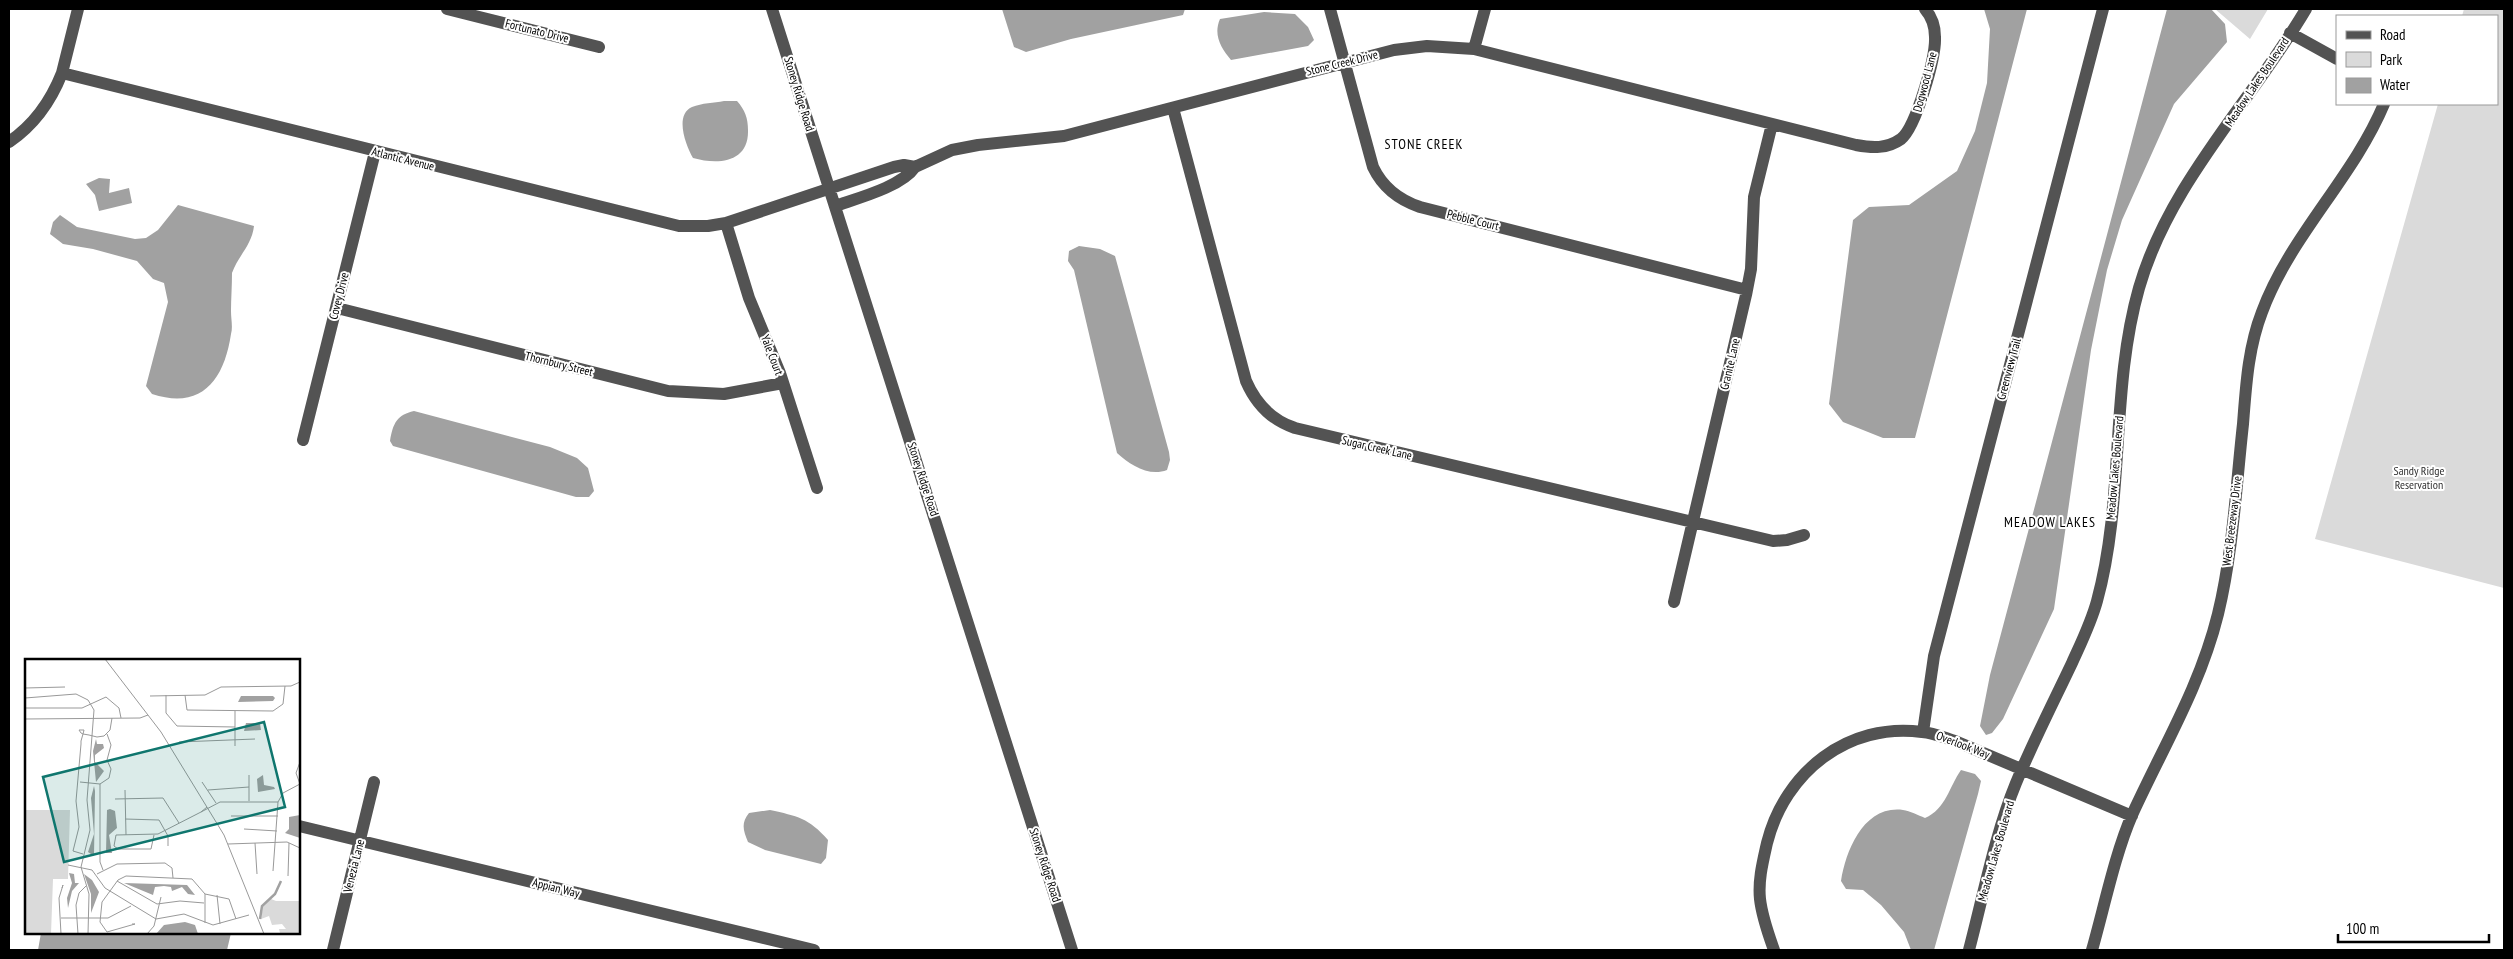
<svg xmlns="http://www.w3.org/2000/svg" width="2513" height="959" font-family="'PT Sans Narrow',sans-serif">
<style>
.green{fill:#dadada}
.water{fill:#a1a1a1}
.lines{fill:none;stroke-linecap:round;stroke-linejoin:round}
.minor{stroke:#535353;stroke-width:12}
.labels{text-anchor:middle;stroke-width:4;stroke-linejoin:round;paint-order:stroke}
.street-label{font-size:12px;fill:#000;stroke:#fff}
.park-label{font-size:12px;fill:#313131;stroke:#fff}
.neighbourhood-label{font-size:14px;letter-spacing:1px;fill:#000;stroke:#fff}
.inset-river{fill:none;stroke:#a1a1a1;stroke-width:2.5}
.inset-road{fill:none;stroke:#999;stroke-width:1}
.view{fill:#0f766e;fill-opacity:0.15;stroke:#0f766e;stroke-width:2.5}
.inset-edge{fill:none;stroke:#000;stroke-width:2.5}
</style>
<rect width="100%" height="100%" fill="#fff"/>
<path class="green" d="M2215,9H2268L2250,39Z
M2464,9H2504V588L2315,539L2438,104H2497V16H2462Z"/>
<path class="water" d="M1002,9H1185L1183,15L1071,39L1026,52L1014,47Z
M1984,9H2027L1915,438H1883L1843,422L1829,404L1853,220L1869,207L1909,205L1957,171L1975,131L1987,83L1990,29Z
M2167,9H2211L2225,24L2227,42L2174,104L2122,220L2107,270L2091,350L2054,609L2003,719L1992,733L1986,735L1980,726L1990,675Z
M1264,12L1295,14L1308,27L1314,40L1308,46L1231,60C1221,48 1213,35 1220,19Z
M724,101H737C745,110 748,118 748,130C749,163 718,165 693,158C686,146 674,115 692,107C702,103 714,103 724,101Z
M99,178L110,179L109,193L129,188L132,203L99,211L95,195L86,184Z
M178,205L254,226C252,245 238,256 232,273C232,286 231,299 231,311C231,319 233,327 231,334C224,381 201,410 152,394L146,386L168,302L164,283L153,279L137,261L93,249L63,244L50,234L53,222L60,215L77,227L135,239L146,238L158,230Z
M1079,246L1100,249L1115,256L1169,452L1170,460L1167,470C1149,477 1130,465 1117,453L1074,270L1068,261L1069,251Z
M414,411L550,447L577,458L588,468L594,491L589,497H576L393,446L390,441C393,423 397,415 414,411Z
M1961,770L1975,774L1981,781L1978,794L1934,950H1911L1904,932L1881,905L1863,890L1846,889L1841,881C1846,850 1864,805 1903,810C1910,811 1918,815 1925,818C1946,809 1949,787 1961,770Z
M770,810C797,816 809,818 828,840L826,858L821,864L765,850L748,842C743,830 741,823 749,813Z
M41,933H231L227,950H38Z"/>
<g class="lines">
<path class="minor" d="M447,9L599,47
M772,9L1072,950
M1330,9L1373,167C1383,188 1399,200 1420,207L1747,290
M2290,33L2337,59
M1474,49L1485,9
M62,73L78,9
M1173,108L1246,381C1256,404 1271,420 1295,428L1773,541L1787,540L1804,535
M9,142C34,125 51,101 62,73L679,226H708L726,223L894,167L904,165L915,167C901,187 858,198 835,206
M915,167L952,150L978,145L1064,136L1394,50L1427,46L1474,49L1856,145C1872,148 1887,149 1901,139C1916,127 1936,57 1935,37C1935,27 1932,17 1925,9
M726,223L749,298L780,373L817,488
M337,308L668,391L724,394L783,383
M303,440L375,152
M1674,602L1746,295L1751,269L1754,197L1772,124
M1923,732L1934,656L2103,9
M299,826L814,950
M333,950L374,782
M1774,950C1768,933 1762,917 1760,899C1758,880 1763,861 1767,843C1785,772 1848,722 1922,732C1934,733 1945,738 1955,741L2132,816
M1969,950C1983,897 1995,834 2016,783C2033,742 2053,703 2072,663C2081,643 2091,623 2097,601C2125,499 2110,390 2139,288C2169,183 2252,101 2306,9
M2092,950C2104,908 2115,854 2132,815C2163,747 2200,687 2218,614C2233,552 2236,487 2243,424C2246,386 2248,348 2262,312C2290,236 2353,178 2384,104"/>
</g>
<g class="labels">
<g class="street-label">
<text transform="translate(537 31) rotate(14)" y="4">Fortunato Drive</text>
<text transform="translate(1342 63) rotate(-14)" y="4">Stone Creek Drive</text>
<text transform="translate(1925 82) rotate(-75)" y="4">Dogwood Lane</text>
<text transform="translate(2257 82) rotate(-56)" y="4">Meadow Lakes Boulevard</text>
<text transform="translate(799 94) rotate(73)" y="4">Stoney Ridge Road</text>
<text transform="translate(403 159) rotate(14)" y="4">Atlantic Avenue</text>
<text transform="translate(1473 220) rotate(14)" y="4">Pebble Court</text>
<text transform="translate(339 296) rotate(-76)" y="4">Covey Drive</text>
<text transform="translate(772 355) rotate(69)" y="4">Yale Court</text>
<text transform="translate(559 364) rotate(14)" y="4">Thornbury Street</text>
<text transform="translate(1730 364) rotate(-77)" y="4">Granite Lane</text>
<text transform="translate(2009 369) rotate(-75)" y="4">Greenview Trail</text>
<text transform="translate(1377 448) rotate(13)" y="4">Sugar Creek Lane</text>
<text transform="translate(2115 468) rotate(-85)" y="4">Meadow Lakes Boulevard</text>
<text transform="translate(923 479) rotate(72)" y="4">Stoney Ridge Road</text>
<text transform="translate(2232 521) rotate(-83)" y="4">West Breezeway Drive</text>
<text transform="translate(1963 745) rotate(21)" y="4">Overlook Way</text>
<text transform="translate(1996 851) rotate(-74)" y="4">Meadow Lakes Boulevard</text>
<text transform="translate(1045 865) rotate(72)" y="4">Stoney Ridge Road</text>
<text transform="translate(354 866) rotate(-76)" y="4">Venezia Lane</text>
<text transform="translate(556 888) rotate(14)" y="4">Appian Way</text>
</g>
<g class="park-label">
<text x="2419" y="475">Sandy Ridge<tspan x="2419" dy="14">Reservation</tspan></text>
</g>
<g class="neighbourhood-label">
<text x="1424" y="149">STONE CREEK</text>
<text x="2050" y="527">MEADOW LAKES</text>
</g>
</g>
<g transform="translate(25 659)">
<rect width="275" height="275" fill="#fff"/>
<path d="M0,151H45L43,220H28L26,275H0ZM246,240L251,242H275V275L255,274L254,270H261L257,265L237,267L247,266L244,257L236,260L238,247Z" fill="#dadada"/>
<path d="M216,37H248L250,39L248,42L213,43ZM221,64H235L236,71L219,72ZM71,80L72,85H78L79,89L70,96V103L79,112L71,123L68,92ZM238,116L239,126L249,128L250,130L233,133L232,120ZM69,127L70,132L69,197L63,193L69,175L66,139ZM85,150L90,152L92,169L84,176L87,194H81L82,151ZM275,156V179L260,174L264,170V158ZM44,214L49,215L50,224H54L47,232L43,249L42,239L47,224ZM59,215L67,221L74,233L66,254V235ZM99,224L162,226L170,236L163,235L157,228L147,232L146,228L139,227L130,228L128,236ZM160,263L170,266L173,275H131L139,266Z" fill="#a1a1a1"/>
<path class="inset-river" d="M235,260L237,247L250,235L256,222"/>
<path class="inset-road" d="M80,0L136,73L199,176L239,275M0,29L40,28M141,36V54L152,67L210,68M160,36L162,51L248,52L258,45L260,27M125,37L180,36L196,28L266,27L275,23M0,39L51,35L63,41L69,51L62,141L65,171L56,208L64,235L63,275M0,49H57L81,38L94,49L96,59M210,52V87M0,60L115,59L123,56M154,83L230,80M275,103L271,114L275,125M55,123L75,125L84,119L86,110L82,101L86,86L82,75M177,123L191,144M75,125V203L78,211M100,131L101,176M183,131L224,128M90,140L138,139L154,164M224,142V116M182,148L176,153L195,143H253L258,134L275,125M206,157H253M100,160L134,161L143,177V187M219,170L252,172M129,176L126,190H93L89,187L91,176L133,175L176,153M230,184L232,215M203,185L262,183L275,189M58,195L48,192L54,168L51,142L56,85V82L58,75L59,71H54L56,74L58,75L64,76L72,78L79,77L85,71L87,59M43,206L67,211L80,229L131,260L159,255L188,266L224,256M248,212L253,143M72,215L92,205L140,204L147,209L148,219M263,217L264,184M92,222L132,245L155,242L179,244M192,236L195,265M36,259H83L106,247M180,264V235M107,265H110L82,273L75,263L77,243L93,221L101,217L167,220L180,235L204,240L211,260M36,275L34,239L38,226L37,229M53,275L51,246L54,234L61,227M122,275L129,267L136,238"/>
<path class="view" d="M239,63L260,148L39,203L18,118Z"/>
<rect width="275" height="275" class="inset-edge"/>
</g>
<rect width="2513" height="959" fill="none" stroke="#000000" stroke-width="20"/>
<rect x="2336" y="15" width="162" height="90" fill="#ffffff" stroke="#999999"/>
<rect x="2346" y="31" width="25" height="8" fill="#535353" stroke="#999999"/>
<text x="2380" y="40" font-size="15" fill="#000000">Road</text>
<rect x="2346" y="52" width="25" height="15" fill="#dadada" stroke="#999999"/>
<text x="2380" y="65" font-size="15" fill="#000000">Park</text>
<rect x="2346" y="78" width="25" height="15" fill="#a1a1a1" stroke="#999999"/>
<text x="2380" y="90" font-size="15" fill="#000000">Water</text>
<path d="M2338 934v8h151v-8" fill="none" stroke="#000000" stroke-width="2.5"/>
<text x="2346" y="934" font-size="15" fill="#000000" stroke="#ffffff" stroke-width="4" paint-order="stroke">100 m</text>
</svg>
